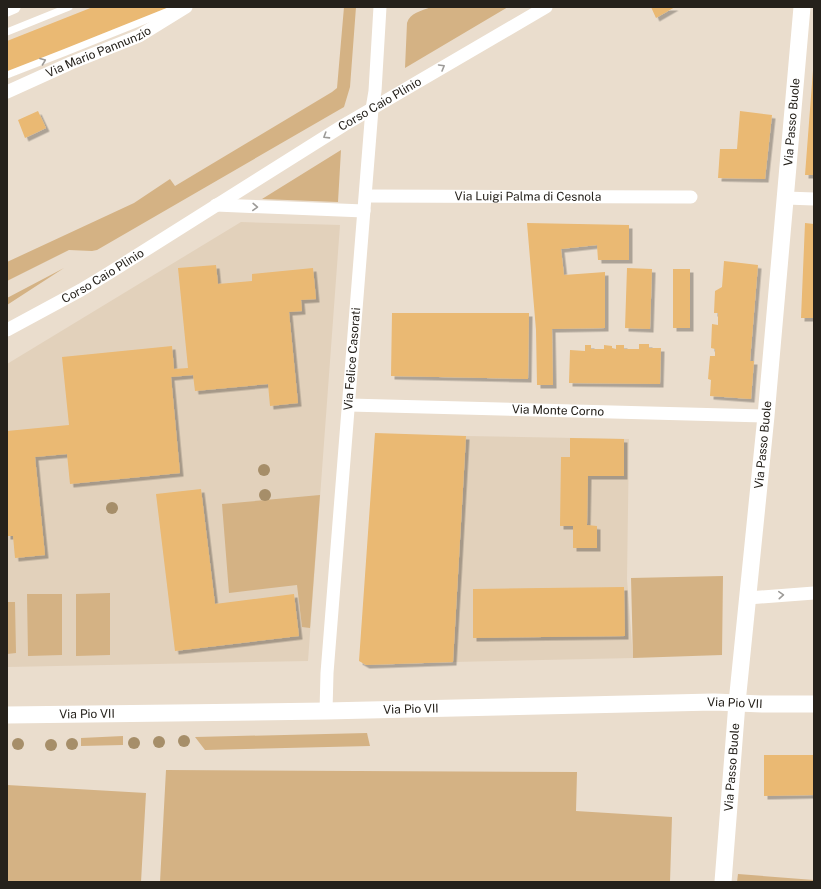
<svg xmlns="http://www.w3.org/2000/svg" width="821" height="889" font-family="'Public Sans',sans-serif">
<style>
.built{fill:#e2d1bb}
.green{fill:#d4b284}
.building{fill:#eab973;filter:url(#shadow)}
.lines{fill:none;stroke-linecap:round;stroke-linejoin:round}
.service{stroke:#fff;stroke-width:7}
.minor{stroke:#fff;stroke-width:13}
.tertiary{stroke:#fff;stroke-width:17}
.tree{fill:#a68e69}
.oneway{stroke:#9d9b98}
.labels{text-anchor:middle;stroke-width:3.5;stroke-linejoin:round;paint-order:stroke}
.street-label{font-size:12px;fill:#25211b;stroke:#eaddcd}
</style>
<defs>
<filter id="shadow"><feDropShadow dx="3.5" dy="3.5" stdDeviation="0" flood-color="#0004"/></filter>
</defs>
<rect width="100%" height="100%" fill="#eaddcd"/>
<path class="built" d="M241,222L340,225L308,661L7,667V364Z
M466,436L629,439L627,579L633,658L453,662Z"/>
<path class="green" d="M344,7H356L350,87L344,107L97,250L92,251L69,250L7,281V262L134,203L170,179L175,186L332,92L337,88Z
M431,7H508L405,68L407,23C410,13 421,11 431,7Z
M341,150L338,202L262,199Z
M64,268L7,305V298Z
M320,495L310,628L302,627L297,585L229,593L222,504Z
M723,576L722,655L633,658L631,578Z
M110,593V655L76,656V594Z
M27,594H62V655L28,656Z
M7,602H15L16,653L7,654Z
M367,733L370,746L205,750L195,737Z
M123,736V745L81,746V738Z
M166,770L577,772L576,811L672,817L670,882H160Z
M7,785L146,793L141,882H7Z
M738,874L814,880V882H737Z"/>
<path class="building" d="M93,7H173L7,73V41Z
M651,7H675L656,18Z
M813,70H814V175H805Z
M38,111L46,128L25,138L18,120Z
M740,111L772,115L765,179L718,178L720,149H737Z
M527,223L629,225V260H598L597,245L561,249L564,275L605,272V328L552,329L553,385H537L536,330Z
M805,223L814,224V318H801Z
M724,261L758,265L750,361H754L751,399L710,396L711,380L708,379L710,356H715V349L711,348L712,324L718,325V313H714L715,291L722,287Z
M216,265L218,284L252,281V274L313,268L316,299L301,300L302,311L289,312L298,403L270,406L268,384L195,391L193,375L171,377L180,473L70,484L67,454L35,457L45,555L15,558L13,536H7V431L69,425L62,357L172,346L174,369L188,368L178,268Z
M627,268L652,269L650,329L625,328Z
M673,269H690V328H673Z
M392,313H529L528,379L391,376Z
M639,344H649V348H661L660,384L569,383L570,350L585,351V345H591V349H604V345L612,346V348L616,349V345H624V349H639Z
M375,433L466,436L453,662L366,665L359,661Z
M570,438L624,439V476H588L587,525L597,526V548H573V526H560L561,457H570Z
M201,489L215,604L294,594L299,636L175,651L156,494Z
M624,587L625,636L473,638V589Z
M764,755H814V795L764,796Z"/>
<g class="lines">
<path class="service" d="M7,32L69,7
M7,75L66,52L176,8"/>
<g class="minor">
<path d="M7,10L14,7"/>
<path id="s1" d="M7,92L71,63L139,36L186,7"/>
<path id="s2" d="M366,196L691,197"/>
<path d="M786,198L814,199"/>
<path d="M216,205L364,211"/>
<path id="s3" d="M7,330L81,290L109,273L344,125L546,7"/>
<path id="s4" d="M349,405L766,416"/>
<path d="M748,598L814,593"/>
<path id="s5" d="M326,711L327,673L372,109L375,91L380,7"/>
</g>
<g class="tertiary">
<path id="s6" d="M7,715L326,711L714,702L762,704H814"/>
<path id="s7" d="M723,882L737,703L766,416L802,7"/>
</g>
</g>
<g class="tree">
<circle cx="264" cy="470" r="6"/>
<circle cx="265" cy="495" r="6"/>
<circle cx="112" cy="508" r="6"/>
<circle cx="184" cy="741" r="6"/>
<circle cx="159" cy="742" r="6"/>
<circle cx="134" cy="743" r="6"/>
<circle cx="18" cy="744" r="6"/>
<circle cx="72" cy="744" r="6"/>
<circle cx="51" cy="745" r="6"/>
</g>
<defs><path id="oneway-chevron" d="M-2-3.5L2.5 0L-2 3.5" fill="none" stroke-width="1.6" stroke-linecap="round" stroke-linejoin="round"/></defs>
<g class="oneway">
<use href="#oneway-chevron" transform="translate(43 61) rotate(-21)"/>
<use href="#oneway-chevron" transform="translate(442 67) rotate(-30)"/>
<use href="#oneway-chevron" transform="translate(326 136) rotate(148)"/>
<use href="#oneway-chevron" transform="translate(255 207) rotate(2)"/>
<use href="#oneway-chevron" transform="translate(781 595) rotate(-4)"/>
</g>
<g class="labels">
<g class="street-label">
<text dy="4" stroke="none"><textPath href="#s1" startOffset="100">Via Mario Pannunzio</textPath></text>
<text dy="4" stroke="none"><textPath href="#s3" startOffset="436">Corso Caio Plinio</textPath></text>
<text dy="4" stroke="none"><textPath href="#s7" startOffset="763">Via Passo Buole</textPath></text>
<text dy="4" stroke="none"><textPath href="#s2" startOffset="162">Via Luigi Palma di Cesnola</textPath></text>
<text dy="4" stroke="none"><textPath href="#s3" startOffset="110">Corso Caio Plinio</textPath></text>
<text dy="4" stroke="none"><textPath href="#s5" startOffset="353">Via Felice Casorati</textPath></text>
<text dy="4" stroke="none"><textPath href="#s4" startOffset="209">Via Monte Corno</textPath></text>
<text dy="4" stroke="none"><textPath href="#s7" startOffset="439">Via Passo Buole</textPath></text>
<text dy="4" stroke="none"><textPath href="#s6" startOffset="728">Via Pio VII</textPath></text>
<text dy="4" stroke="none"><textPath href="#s6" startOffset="404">Via Pio VII</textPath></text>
<text dy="4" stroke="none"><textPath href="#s6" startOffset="80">Via Pio VII</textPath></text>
<text dy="4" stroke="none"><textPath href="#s7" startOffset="115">Via Passo Buole</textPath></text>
</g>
</g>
<rect width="821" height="889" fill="none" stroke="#25211b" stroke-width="16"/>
</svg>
